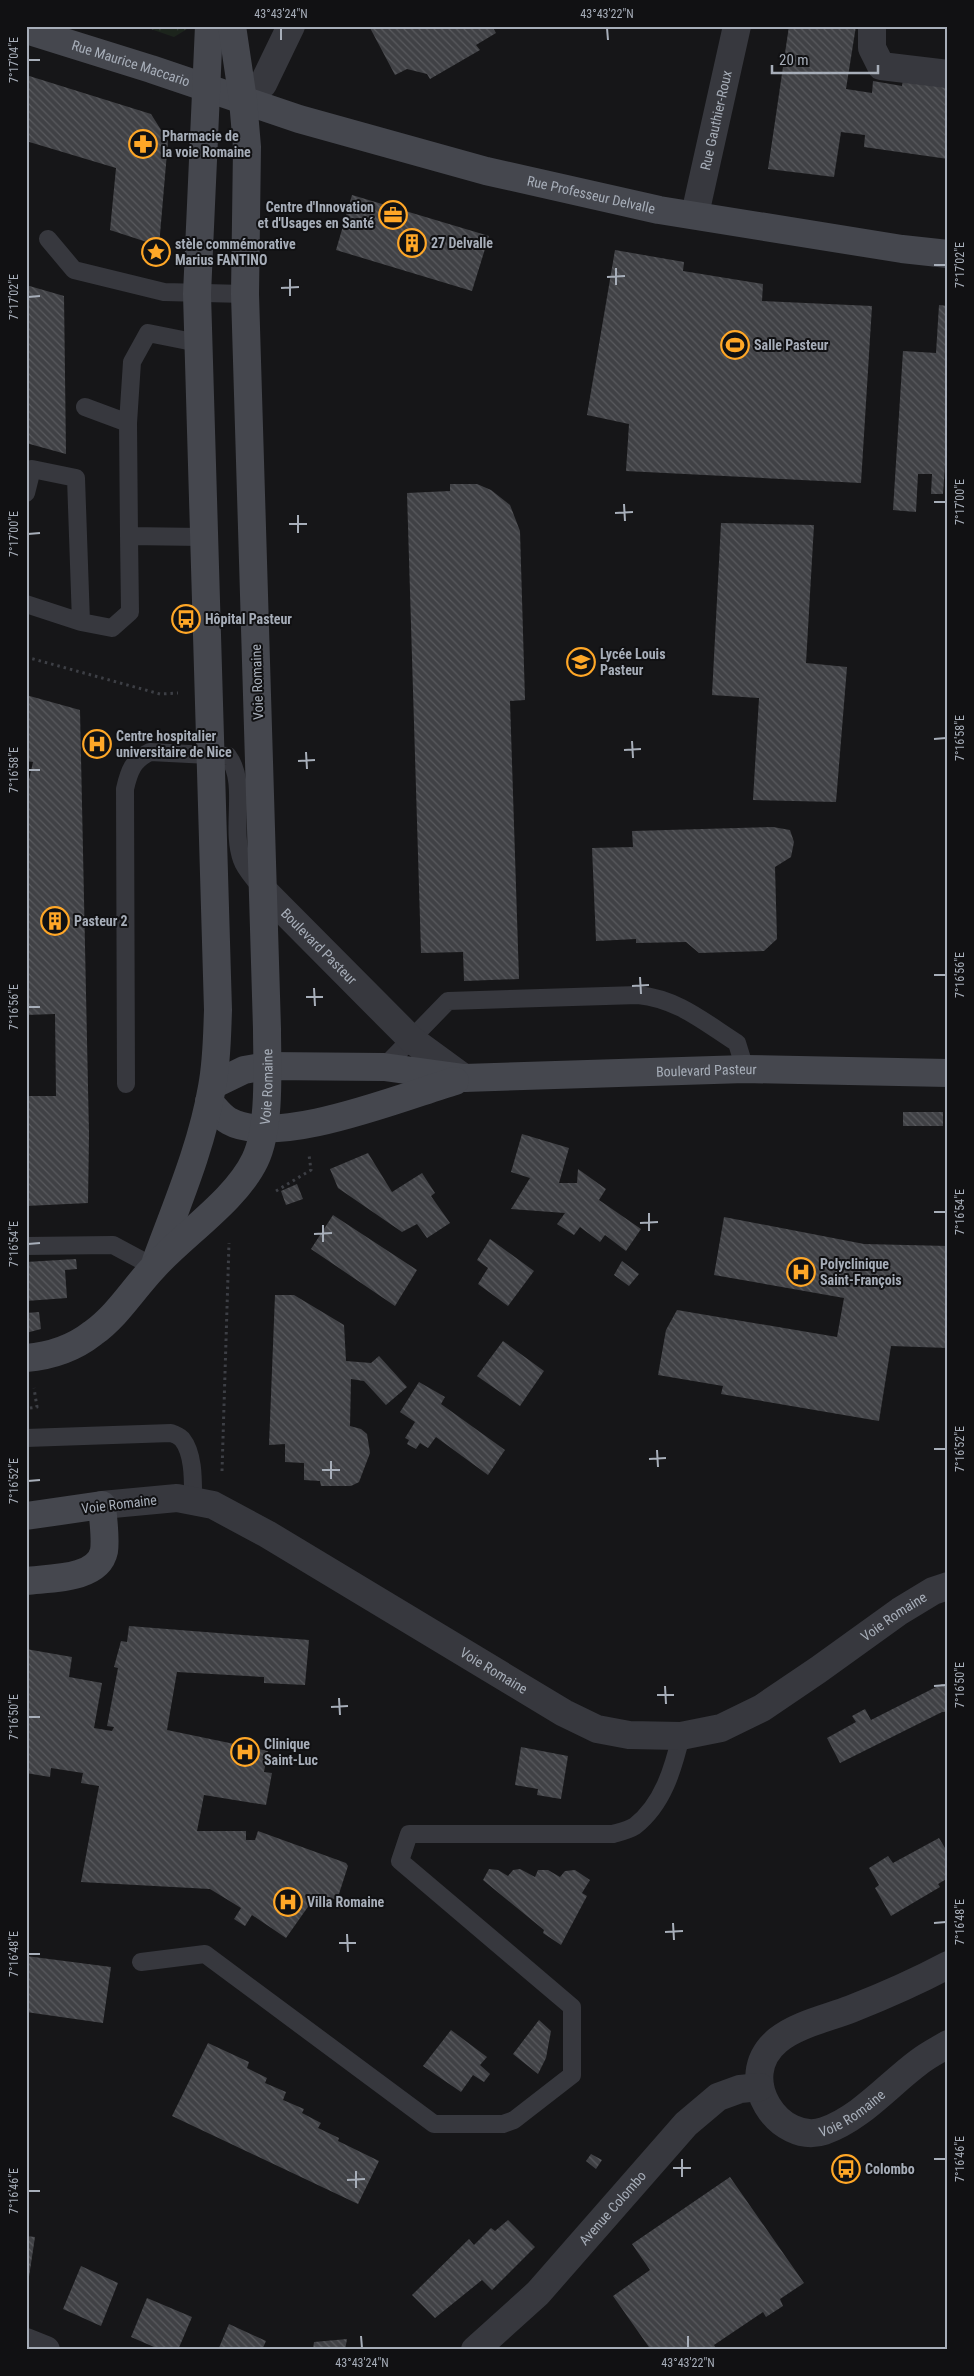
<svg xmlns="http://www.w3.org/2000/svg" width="974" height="2376" font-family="'Roboto Condensed',sans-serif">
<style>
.forest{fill:url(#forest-crowns)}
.building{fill:url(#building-back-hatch)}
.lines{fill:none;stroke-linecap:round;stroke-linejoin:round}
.path{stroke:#3d3f45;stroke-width:3;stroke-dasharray:2.5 4;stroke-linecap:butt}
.lane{stroke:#37383e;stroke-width:18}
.street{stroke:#37383e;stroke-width:28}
.secondary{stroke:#45474e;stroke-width:28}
.ticks{fill:none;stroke:#a7aeb9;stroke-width:2}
.labels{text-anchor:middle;stroke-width:4;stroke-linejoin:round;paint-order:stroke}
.street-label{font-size:14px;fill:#a7aeb9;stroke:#111113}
.poi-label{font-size:14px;font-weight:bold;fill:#a7aeb9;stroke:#111113;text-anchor:start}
.neatline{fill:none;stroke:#a7aeb9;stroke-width:2}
.ticks-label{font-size:12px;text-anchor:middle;fill:#a7aeb9}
</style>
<defs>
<pattern id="forest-crowns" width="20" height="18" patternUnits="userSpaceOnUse" patternTransform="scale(1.25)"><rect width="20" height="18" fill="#1c241c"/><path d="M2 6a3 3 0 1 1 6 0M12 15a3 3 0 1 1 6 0" fill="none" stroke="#3a413b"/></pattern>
<pattern id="building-back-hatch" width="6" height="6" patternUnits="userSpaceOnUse" patternTransform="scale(1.25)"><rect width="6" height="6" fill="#404145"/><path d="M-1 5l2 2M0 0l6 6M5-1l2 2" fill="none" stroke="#595a5e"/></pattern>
</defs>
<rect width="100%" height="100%" fill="#161618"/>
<path class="forest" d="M142,26H192L174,37Z"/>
<path class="building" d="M369,26H492L496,33L476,45L480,50L430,79L427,74L407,69L395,75Z
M789,26H856L846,89L872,93L873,81L902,86L903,80L948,86V159L864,147L865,135L841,132L834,177L768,169Z
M26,75L151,114L168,141L159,246L110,230L116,168L26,141Z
M352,195L489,236L472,291L336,250Z
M615,250L684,262L683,271L763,284L762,301L872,306L861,483L626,471L629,424L587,415Z
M26,285L64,296L66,454L26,443Z
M939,305L948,306V423L943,494H931L932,474H918L916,512L893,510L903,351L936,353Z
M450,484H477L491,490L510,505L520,531L525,700L510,701L519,979L464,981L463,952L421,953L407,493L450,491Z
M721,523L814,525L806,663L847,667L836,802L753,800L759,698L712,695Z
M26,695L80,710L89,1134L88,1203L26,1206V1096H56L55,1014L26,1015V792L33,762L26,761Z
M773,827L790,830L794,842L791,857L775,867L777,939L764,951L699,953L686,942L636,943V939L596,941L592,848L633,847L632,831Z
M903,1112H943V1126H903Z
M522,1134L569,1148L559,1183H577L578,1169L606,1189L599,1200L641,1229L626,1251L605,1235L600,1242L580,1227L574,1235L557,1224L565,1213L511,1209L530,1178L511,1172Z
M368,1153L392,1192L422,1173L435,1193L431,1196L450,1223L427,1238L417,1224L402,1232L338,1188L330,1169Z
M297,1184L303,1199L286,1205L281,1191Z
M333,1215L417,1270L395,1306L311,1249Z
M724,1217L864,1244L948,1246V1348L891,1346L879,1421L721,1394L723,1386L658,1375L666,1330L677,1310L837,1337L844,1298L714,1275Z
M490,1239L534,1271L508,1306L478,1284L488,1268L477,1260Z
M76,1259L77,1269L65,1270L67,1298L26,1301V1262Z
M622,1261L639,1274L629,1286L614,1275Z
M275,1295H294L344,1325L346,1361L371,1363L379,1356L407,1387L386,1405L364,1381L351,1379L350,1426L361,1429L367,1434L370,1453L359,1482L351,1486H321L320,1481L304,1480V1463L285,1462V1444L269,1445Z
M39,1312L41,1329L26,1333V1313Z
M503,1341L544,1371L520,1406L477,1376Z
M419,1382L445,1397L441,1404L505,1450L488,1475L436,1437L428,1448L420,1443L416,1449L407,1444L409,1440L405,1438L415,1422L400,1412Z
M129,1626L309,1640L305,1685L264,1683V1677L177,1672L167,1730L268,1751L264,1772L272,1773L266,1805L204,1795L197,1831H246V1840H255L258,1831L346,1863L348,1866L337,1900L317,1894L286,1938L252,1915L245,1926L234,1919L241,1908L210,1889L81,1882L99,1786L81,1783L83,1773L51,1768L50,1777L26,1773V1649L72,1657L69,1677L102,1683L94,1728L112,1731L114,1727L107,1726L118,1668L114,1667L121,1641L127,1642Z
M942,1684L948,1686V1712H942L840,1763L827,1738L856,1722L852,1716L865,1709L871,1720Z
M521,1747L568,1756L561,1799L537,1795L538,1789L515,1785Z
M939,1838L948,1853V1878L938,1884L940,1887L891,1916L875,1888L879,1885L869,1868L888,1856L893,1863Z
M489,1869L498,1870L508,1876L513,1870L520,1869L535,1877L538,1870H548L560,1877L565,1871L575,1870L590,1880L582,1893L587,1896L561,1945L543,1933L544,1930L483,1880Z
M26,1956L111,1967L103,2023L26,2012Z
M539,2020L551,2031L546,2058L538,2074L513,2054Z
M451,2030L487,2057L480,2065L490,2074L484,2082L473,2075L461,2092L423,2066Z
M208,2043L249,2062L247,2068L267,2078L265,2083L286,2092L283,2100L304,2109L302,2113L321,2123L318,2128L339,2138L338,2141L379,2161L358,2204L172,2116Z
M591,2154L602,2160L596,2169L586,2161Z
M730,2177L804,2283L780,2299L783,2306L766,2317L763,2312L714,2345L717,2350H651L613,2296L650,2270L632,2244Z
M508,2220L535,2247L492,2290L482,2280L435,2318L412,2295L469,2239L474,2245L491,2228L495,2231Z
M26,2236L35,2237L27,2290H26Z
M81,2266L118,2283L101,2326L63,2309Z
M147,2298L192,2317L178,2350H161L131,2337Z
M229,2324L266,2341L262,2350H218Z
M347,2339L345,2350H313L314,2342Z"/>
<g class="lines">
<path class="path" d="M26,657L160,694L178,693
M276,1191L311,1170L309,1155
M30,1408L37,1407L34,1388
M222,1471L229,1243"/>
<path class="lane" d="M48,239L74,270L164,292L245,294
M85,407L128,423L129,536
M128,423L132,362L148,333L198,343
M26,493L32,469L76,478L81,622L112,628L130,612L129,536L202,537
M26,604L81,622
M384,1067L448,1001L638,995C678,999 704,1022 737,1043L745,1069
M126,1084L125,789C129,771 133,760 150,752L228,756C248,783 230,828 242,860C245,870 256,880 262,889
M26,1246L113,1245L154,1267
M26,1438L171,1433C174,1434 180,1437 182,1439C194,1454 193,1481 193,1499
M141,1962L205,1954L434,2124H503L514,2120L572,2075V2007L400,1861L409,1834H613C620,1832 629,1830 635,1826C663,1804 673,1769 681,1736"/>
<g class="street">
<path d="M872,26V48L881,66L948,74"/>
<path d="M243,100L263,84L291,26"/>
<path id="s1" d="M695,214L737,26"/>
<path id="s2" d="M264,891L412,1040L464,1078"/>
<path id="s3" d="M102,1505L177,1498L213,1505L267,1534L564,1713L597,1729L629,1735L681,1736L721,1728L762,1708L818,1670L900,1611L933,1591L948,1586"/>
<path id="s4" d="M948,1965C916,1982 884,1996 851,2009C828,2018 798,2024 778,2040C732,2078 780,2146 824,2131C861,2118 888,2085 919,2062C928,2055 938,2050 948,2044"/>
<path d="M26,2342L46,2350"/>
<path id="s5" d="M475,2350L538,2293L686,2124L718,2097L740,2089L760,2087"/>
</g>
<g class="secondary">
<path id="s6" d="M26,30L151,69L299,119L486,171L659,210L902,249L948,254"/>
<path id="s7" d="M213,1085L244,1070L267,1066L384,1067L464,1078L745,1069L948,1073"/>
<path d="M209,1102C215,1108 221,1117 229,1121C277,1148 404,1096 455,1081"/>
<path d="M156,1261C177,1204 202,1146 212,1087C217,1061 217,1036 218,1010L197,294L209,26"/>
<path id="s8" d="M26,1358C50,1356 74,1348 93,1333C118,1315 133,1289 154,1267C184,1234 236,1200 255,1160C271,1127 267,1065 267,1029L245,294L247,147L243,100L232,26"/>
<path d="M26,1516L102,1505C103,1520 106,1537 104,1551C98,1580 49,1578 26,1581"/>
</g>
</g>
<path class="ticks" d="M281,28V40M607,28L608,40M28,60H40M934,265H946M616,268V285M607,277L625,276M290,279V296M281,288L299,287M28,297L40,296M934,502H946M624,504L625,521M615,513L633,512M298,515V533M289,524H307M28,534L40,533M934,739L946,738M632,741L633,758M624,750L641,749M306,752L307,769M298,761L315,760M28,770H40M934,975H946M640,977L641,994M632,986L649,985M314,988L315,1006M306,997H323M28,1007H40M934,1212H946M649,1213V1231M640,1223L658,1222M323,1225V1242M314,1234L332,1233M28,1244L40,1243M934,1449H946M657,1450L658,1467M649,1459L666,1458M331,1461V1479M322,1470H340M28,1481L40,1480M665,1686L666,1704M934,1686L946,1685M657,1695H674M339,1698L340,1715M331,1707L348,1706M28,1717H40M673,1923L674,1940M934,1923L946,1922M665,1932L683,1931M347,1934L348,1952M339,1943H356M28,1954H40M682,2159V2177M934,2159H946M673,2168H691M356,2171V2188M347,2180L365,2179M28,2191H40M361,2336L362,2348M688,2336V2348"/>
<defs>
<symbol id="pharmacy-ring" viewBox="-11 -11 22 22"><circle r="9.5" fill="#111113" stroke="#ffa727" stroke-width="1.5"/><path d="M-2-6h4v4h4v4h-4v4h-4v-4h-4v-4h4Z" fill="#ffa727"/></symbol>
<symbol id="office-ring" viewBox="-11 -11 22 22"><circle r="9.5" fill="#111113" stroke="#ffa727" stroke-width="1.5"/><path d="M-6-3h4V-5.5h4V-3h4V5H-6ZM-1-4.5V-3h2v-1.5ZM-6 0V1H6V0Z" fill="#ffa727"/></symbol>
<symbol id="building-ring" viewBox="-11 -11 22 22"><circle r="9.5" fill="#111113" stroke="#ffa727" stroke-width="1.5"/><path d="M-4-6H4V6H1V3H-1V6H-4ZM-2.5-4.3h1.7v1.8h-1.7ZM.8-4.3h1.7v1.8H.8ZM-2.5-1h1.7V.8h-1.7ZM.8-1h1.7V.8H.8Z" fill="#ffa727"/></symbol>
<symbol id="sight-ring" viewBox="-11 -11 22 22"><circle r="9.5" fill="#111113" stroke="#ffa727" stroke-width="1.5"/><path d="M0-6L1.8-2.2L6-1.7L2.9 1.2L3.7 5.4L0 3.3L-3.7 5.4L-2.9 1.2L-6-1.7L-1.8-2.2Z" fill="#ffa727"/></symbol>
<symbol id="stadium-ring" viewBox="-11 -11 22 22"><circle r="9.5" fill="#111113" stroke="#ffa727" stroke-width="1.5"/><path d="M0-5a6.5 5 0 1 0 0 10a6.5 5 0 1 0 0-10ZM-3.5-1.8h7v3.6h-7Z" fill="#ffa727"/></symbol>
<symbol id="bus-ring" viewBox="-11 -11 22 22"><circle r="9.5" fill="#111113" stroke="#ffa727" stroke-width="1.5"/><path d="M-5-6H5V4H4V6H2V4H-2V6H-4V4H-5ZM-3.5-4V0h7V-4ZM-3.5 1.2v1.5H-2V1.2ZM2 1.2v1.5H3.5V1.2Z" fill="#ffa727"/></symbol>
<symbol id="school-ring" viewBox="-11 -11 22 22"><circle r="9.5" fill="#111113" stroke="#ffa727" stroke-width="1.5"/><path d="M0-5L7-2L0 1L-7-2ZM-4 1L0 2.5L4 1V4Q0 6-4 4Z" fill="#ffa727"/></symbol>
<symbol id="hospital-ring" viewBox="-11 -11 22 22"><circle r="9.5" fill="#111113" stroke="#ffa727" stroke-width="1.5"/><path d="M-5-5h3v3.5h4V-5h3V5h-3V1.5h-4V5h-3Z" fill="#ffa727"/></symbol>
</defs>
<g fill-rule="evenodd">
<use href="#pharmacy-ring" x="127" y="128" width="32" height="32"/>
<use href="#office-ring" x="377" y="199" width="32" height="32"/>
<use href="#building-ring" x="396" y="227" width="32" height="32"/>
<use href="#sight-ring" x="140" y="236" width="32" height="32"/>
<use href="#stadium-ring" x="719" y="329" width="32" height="32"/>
<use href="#bus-ring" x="170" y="603" width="32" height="32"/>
<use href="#school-ring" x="565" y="646" width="32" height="32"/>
<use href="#hospital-ring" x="81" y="728" width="32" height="32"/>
<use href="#building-ring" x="39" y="905" width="32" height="32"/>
<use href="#hospital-ring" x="785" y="1256" width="32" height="32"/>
<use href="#hospital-ring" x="229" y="1736" width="32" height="32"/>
<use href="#hospital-ring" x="272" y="1886" width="32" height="32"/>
<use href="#bus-ring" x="830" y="2153" width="32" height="32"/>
</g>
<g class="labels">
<g class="street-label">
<text dy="5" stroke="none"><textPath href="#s6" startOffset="110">Rue Maurice Maccario</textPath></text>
<text dy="5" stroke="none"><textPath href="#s1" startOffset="96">Rue Gauthier-Roux</textPath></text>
<text dy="5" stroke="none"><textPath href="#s6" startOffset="589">Rue Professeur Delvalle</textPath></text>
<text transform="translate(257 682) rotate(-92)" y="5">Voie Romaine</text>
<text dy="5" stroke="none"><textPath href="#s2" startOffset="78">Boulevard Pasteur</textPath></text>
<text dy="5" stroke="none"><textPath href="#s7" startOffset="498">Boulevard Pasteur</textPath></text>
<text dy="5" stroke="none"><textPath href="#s8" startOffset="385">Voie Romaine</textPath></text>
<text transform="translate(119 1504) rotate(-7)" y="5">Voie Romaine</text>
<text dy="5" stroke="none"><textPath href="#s3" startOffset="888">Voie Romaine</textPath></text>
<text dy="5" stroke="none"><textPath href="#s3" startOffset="438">Voie Romaine</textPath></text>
<text dy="5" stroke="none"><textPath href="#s4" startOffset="359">Voie Romaine</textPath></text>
<text dy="5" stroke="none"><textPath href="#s5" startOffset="198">Avenue Colombo</textPath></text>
</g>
<g class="poi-label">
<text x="162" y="141">Pharmacie de<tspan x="162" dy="16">la voie Romaine</tspan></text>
<text x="374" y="212" text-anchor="end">Centre d'Innovation<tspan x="374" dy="16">et d'Usages en Santé</tspan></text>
<text x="431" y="248">27 Delvalle</text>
<text x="175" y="249">stèle commémorative<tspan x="175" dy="16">Marius FANTINO</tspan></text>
<text x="754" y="350">Salle Pasteur</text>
<text x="205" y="624">Hôpital Pasteur</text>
<text x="600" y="659">Lycée Louis<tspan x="600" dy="16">Pasteur</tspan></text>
<text x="116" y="741">Centre hospitalier<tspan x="116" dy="16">universitaire de Nice</tspan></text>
<text x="74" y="926">Pasteur 2</text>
<text x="820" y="1269">Polyclinique<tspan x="820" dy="16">Saint-François</tspan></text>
<text x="264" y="1749">Clinique<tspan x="264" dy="16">Saint-Luc</tspan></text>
<text x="307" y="1907">Villa Romaine</text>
<text x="865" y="2174">Colombo</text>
</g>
</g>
<rect width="974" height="2376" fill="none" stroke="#111113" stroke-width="55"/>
<path d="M772 65v8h106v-8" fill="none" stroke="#a7aeb9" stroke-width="2.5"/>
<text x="779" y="65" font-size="15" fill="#a7aeb9" stroke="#111113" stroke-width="4" paint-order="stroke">20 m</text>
<rect x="28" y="28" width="918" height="2320" class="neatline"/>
<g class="ticks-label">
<text x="281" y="18">43°43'24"N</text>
<text x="607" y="18">43°43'22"N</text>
<text transform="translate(14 60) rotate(-90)" y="4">7°17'04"E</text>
<text transform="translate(960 265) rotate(-90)" y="4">7°17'02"E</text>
<text transform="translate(14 297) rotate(-90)" y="4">7°17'02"E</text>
<text transform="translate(960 502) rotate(-90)" y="4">7°17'00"E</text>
<text transform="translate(14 534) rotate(-90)" y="4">7°17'00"E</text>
<text transform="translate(960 738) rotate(-90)" y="4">7°16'58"E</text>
<text transform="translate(14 770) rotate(-90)" y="4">7°16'58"E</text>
<text transform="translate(960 975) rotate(-90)" y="4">7°16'56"E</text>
<text transform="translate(14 1007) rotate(-90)" y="4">7°16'56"E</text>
<text transform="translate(960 1212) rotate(-90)" y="4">7°16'54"E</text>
<text transform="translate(14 1244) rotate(-90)" y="4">7°16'54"E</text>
<text transform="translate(960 1449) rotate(-90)" y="4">7°16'52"E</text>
<text transform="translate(14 1481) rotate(-90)" y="4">7°16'52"E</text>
<text transform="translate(960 1685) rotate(-90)" y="4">7°16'50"E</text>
<text transform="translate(14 1717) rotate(-90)" y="4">7°16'50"E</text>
<text transform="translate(960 1922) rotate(-90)" y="4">7°16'48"E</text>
<text transform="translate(14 1954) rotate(-90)" y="4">7°16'48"E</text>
<text transform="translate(960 2159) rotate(-90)" y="4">7°16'46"E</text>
<text transform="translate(14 2191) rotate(-90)" y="4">7°16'46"E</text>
<text x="362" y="2367">43°43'24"N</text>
<text x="688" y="2367">43°43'22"N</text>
</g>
</svg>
